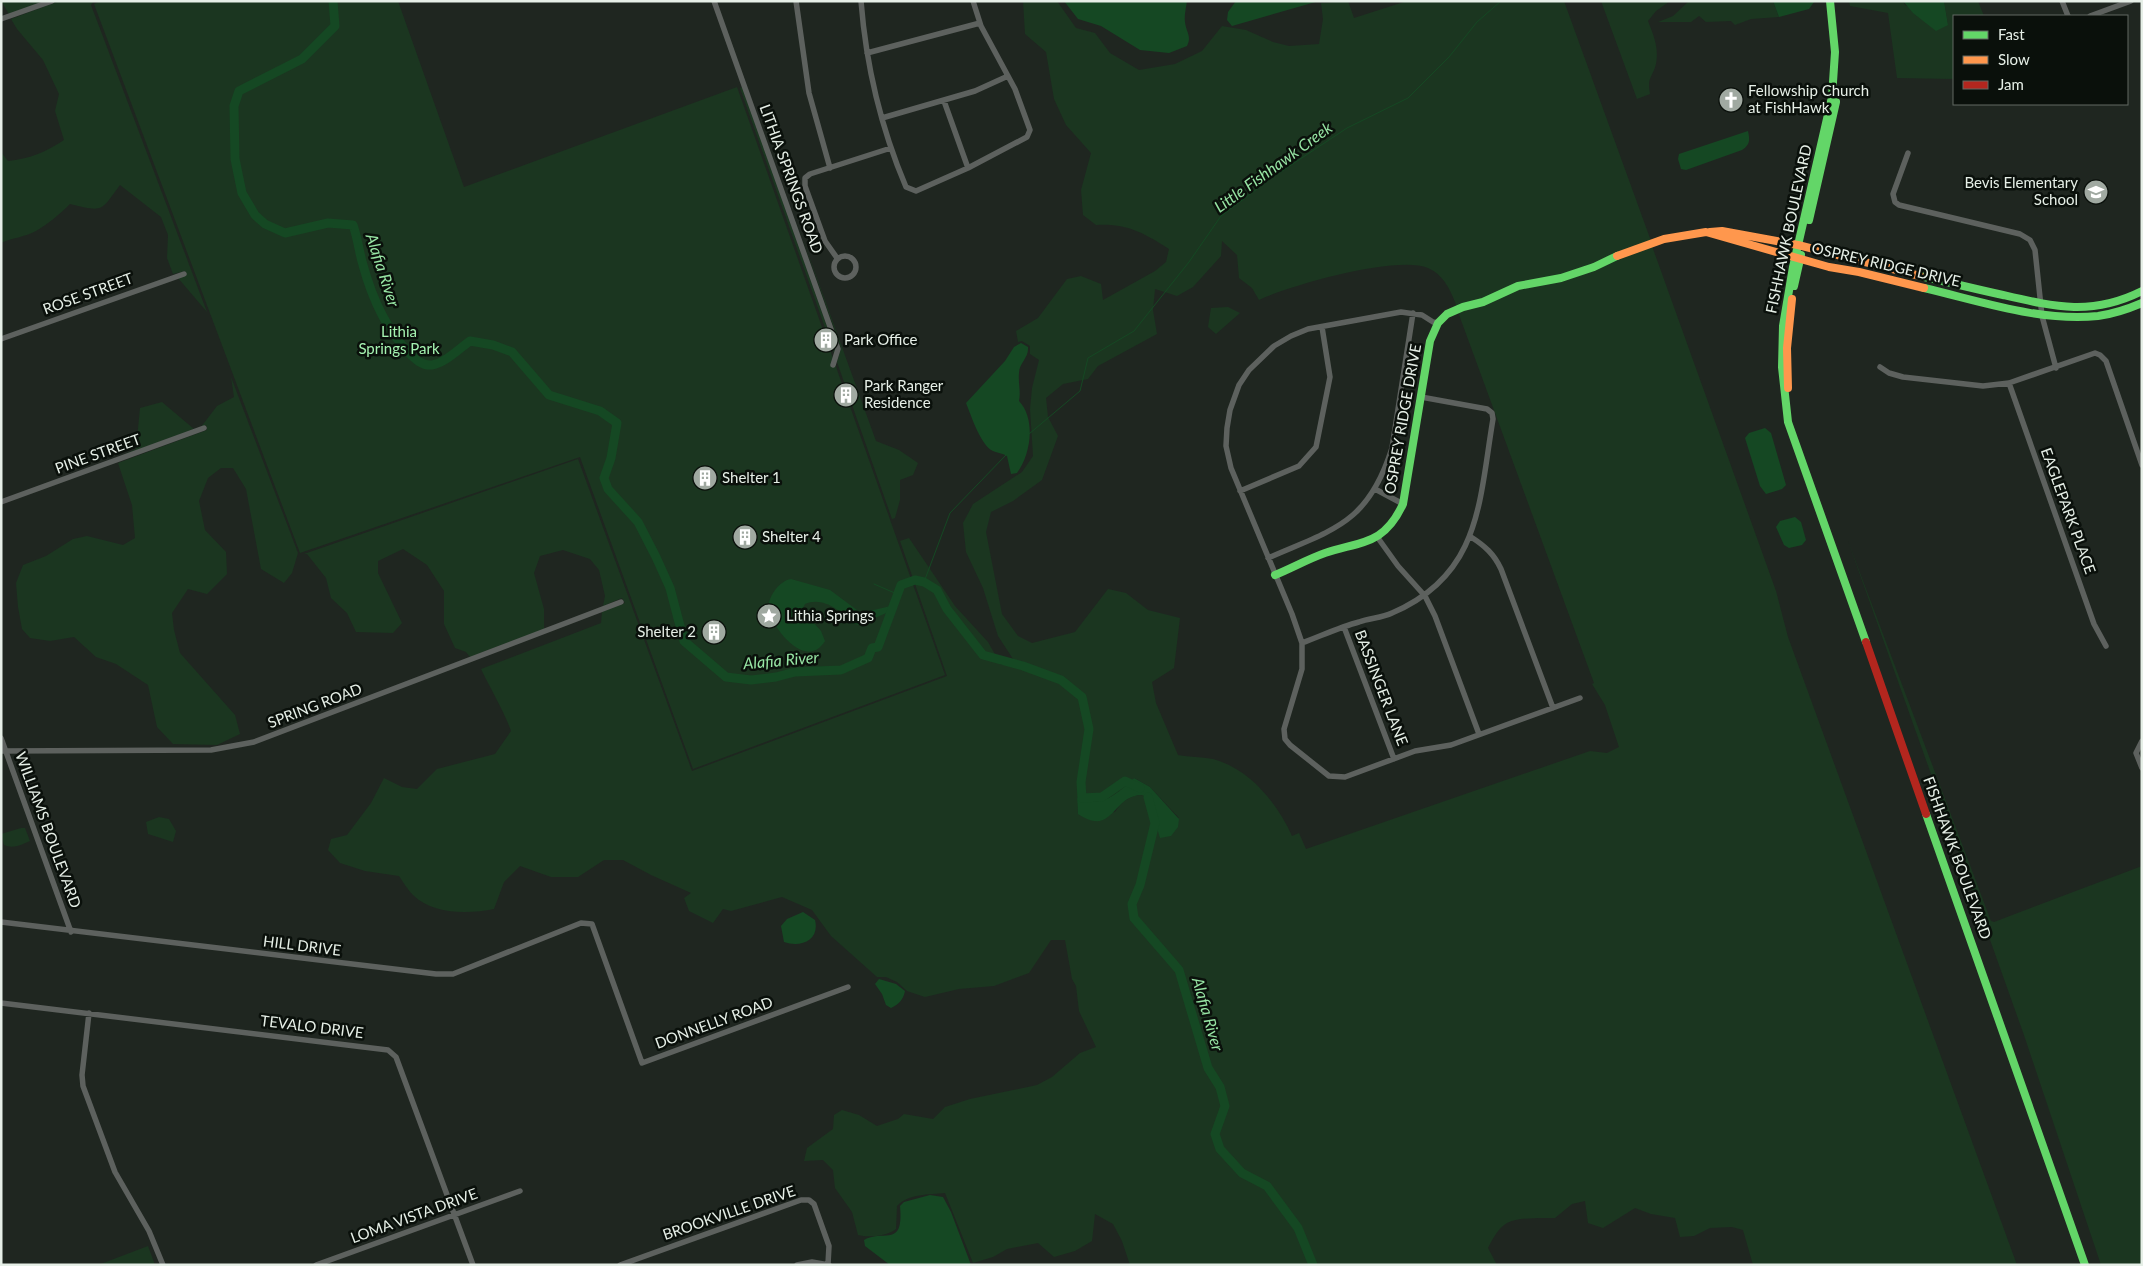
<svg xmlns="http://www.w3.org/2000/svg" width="2143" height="1266" font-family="Lato,sans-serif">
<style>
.green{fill:#1b3620;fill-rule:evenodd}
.water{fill:#154823}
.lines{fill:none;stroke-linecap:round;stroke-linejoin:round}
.stream{stroke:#154823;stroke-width:1}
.river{stroke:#154823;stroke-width:9}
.street{stroke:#5d615e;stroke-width:5.5}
.fast{stroke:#63d668;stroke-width:8}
.slow{stroke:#ff974d;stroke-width:8}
.jam{stroke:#b3261e;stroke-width:8}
.labels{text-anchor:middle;stroke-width:5;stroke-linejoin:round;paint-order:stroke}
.poi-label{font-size:15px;fill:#e6efe7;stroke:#0a100b;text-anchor:start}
.street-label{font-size:15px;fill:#e6efe7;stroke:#0a100b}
.park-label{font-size:15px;fill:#a5f3b1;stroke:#0a100b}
.water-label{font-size:16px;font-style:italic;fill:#97e5a4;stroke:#0a100b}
</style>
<rect width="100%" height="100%" fill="#1f2620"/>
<path class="green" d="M1,1H45L9,14Z
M59,1H94L91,5L207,312L178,278L187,275L185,271L173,274L167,258L168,235L161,217L120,185C100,212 104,212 70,204C60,214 48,224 36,231C25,237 12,238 1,243V152L8,161C29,159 46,152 64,140L55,111L59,94L43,60L17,29L11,19Z
M100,1H398L464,187L737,87L945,675L693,769L580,457L300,553L94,4Z
M1023,1H1057L1076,28L1095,33L1110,53L1139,70L1175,64L1202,51L1222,26L1246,30L1273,42L1289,46L1319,44L1323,19L1321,3L1348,1L1354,18L1407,1H1564L1651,241L1593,265L1457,307C1451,291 1444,275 1428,268C1397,255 1291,285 1259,300L1252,288L1239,278L1237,255L1222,241L1221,256L1193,287L1177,296L1155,289L1153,310L1157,334L1098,366L1088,379L1063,384L1046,398L1048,417L1058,436L1042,480L1013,501L991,512L986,532L1002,614L1018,636L1032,643L1075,632L1108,589L1126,593L1148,610L1180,618L1174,668L1152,682L1156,703L1178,755C1189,757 1201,757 1213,759C1250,769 1277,803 1292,836L1299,833L1306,849L1590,751L1607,753L1619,747L1605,705L1592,684L1594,683L1458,312C1522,287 1587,268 1652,246L1776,591L1788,637L2017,1265H1753L1743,1230L1732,1227L1710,1228L1694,1236L1680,1237L1675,1218L1651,1214L1635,1208L1603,1228L1588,1223L1585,1201L1572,1204L1555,1218C1542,1218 1518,1217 1507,1223C1498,1228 1492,1240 1488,1248L1497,1265H1130L1122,1241L1113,1224L1095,1214L1092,1241L1075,1251L1054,1257L1038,1243L1007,1249L993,1257L973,1263L945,1193C929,1195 909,1193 897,1206L896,1229C887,1236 869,1238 858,1235L852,1212L835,1188L833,1170L823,1160L804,1161L807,1148L833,1129L834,1115L842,1110L859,1115L877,1126L898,1119L904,1114L933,1119L945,1107L970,1099L1037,1085L1052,1077L1080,1053L1096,1047L1079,1011L1076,986L1072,979L1065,940H1051L1029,973L994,986L959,989L925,997L907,991L897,982L886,977H877L831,936L812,910L782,897L731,911L723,909L713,923L689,911L684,898L691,893L651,875L623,860H604L578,877H551L520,866L504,882L494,909C469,914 433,915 413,895C408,890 403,882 399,876L365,871L340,863L328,850L331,839L347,835L371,803L384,778L402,787L417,789L437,769L495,754L511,731C503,709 491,690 481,669L601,623L602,612L625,603L622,598L603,606L605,596L599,570L590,559L563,550L540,556L534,573L544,609V629L470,657L466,652L455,648L444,624V591L427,565L403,549L378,561V573L402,623L393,633L356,632L347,613L331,598L326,578L307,554H304L578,459L692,771L947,676L900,541L909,538L955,606L988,642L1001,665L1015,662L998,636L983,588L966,552L963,523L973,504L1022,472L1033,456L1030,409L1032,388L1039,360L1030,354V346L1022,341L1018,342L1016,331L1038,318L1067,279L1081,276L1101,284L1103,300L1155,271L1166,262L1169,249C1144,233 1127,223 1096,225L1083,215L1081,190L1091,153L1066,125L1054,99L1046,52L1025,34ZM1134,778L1150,787L1179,818L1157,822L1151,808L1143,795C1130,795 1122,801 1115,812L1078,813L1077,799C1102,808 1116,795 1134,778Z
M1601,1H1670L1656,11L1648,21C1654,36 1659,48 1656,64C1652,79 1647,76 1650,94L1637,99Z
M1689,1H1773L1779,17L1751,19L1735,25L1731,21L1706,22L1699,16L1691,22H1658L1673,16Z
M1849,1H1903L1905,5L1948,25L1944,1H1978L1984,16H1954V79L1897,78L1888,13L1850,6Z
M742,87L835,349L834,353L740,88Z
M796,220L876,441L899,450L918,463L913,475L900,480V500L895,518L892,519L837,362L841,348Z
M1228,307L1240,313L1216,334L1208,327L1211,308Z
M231,377L298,553L292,573L284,583L261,569L246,489L233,468H221L208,478L199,501L205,530L226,552L227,574L207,594L188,589L172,613L174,630L180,653L235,715L240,734L217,745L173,744L157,727L148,685L116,664L96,657L74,637L50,641L30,638L22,629L18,607L16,583L23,565L46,556L73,539L87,536L123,545L135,538L132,505L118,463L207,430L206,425L201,427L217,406L234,397Z
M162,402L194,429L116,458L136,449L140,408Z
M1848,541L1991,921L1994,922L2142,866V1265H2101L2025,1038Z
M159,817L169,819L176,831L173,842L148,834L146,822Z
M21,828H25L30,841C21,845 13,849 4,845L1,834Z
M148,1246L155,1265H98Z"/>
<path class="water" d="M1064,1H1187C1186,8 1184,16 1185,22C1186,32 1192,36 1187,46L1169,53L1140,50L1101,26L1078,19Z
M1236,1H1319L1232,26L1227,20L1228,12Z
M1773,1H1814V2L1809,9L1779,17Z
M1903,1H1944L1948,25L1936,31L1913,13Z
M1748,131C1750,140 1750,145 1742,150L1686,170L1681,169L1678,159L1679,154Z
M1021,343L1028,347C1029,358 1019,363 1019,373C1018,383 1021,391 1019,401C1036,419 1031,454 1017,473L1011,474L1007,456C1002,453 998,453 993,451C981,446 971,415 966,403L1005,361L1014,347Z
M1765,428L1771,433L1786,485L1782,489L1766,494L1760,486L1745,438L1749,433Z
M1795,517L1801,522L1806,540L1802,545L1789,548L1784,545L1776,527L1780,521Z
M791,579L830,590L861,613L895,605L893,610L859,625L851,623C841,610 822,596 805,604L802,610L821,631L825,641C806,671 775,630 768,611C767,599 778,581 791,579Z
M1134,778L1150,787L1179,819L1178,827L1171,836L1160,838L1151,808L1143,795C1112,794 1114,838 1078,814L1077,798C1102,808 1116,795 1134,778Z
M803,912L815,920C820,940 801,948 784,942L781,926L787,919Z
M879,979L896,984L905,991C903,1000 899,1004 891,1008L886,1005L882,994L875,984Z
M930,1195L943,1197L951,1212L971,1265H890L865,1246L864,1240C884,1229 904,1249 900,1206L904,1202Z"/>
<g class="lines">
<path class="stream" d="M1029,434L1080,391L1088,358L1134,331L1189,262L1221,216L1273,177L1347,128L1408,98L1449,57L1477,22L1501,1
M924,582L950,513L1006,455
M874,584L897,594"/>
<path class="river" d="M333,1L335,26L302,59L239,91L234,106L235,159L242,193L255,215L265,224L285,233L328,223L353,225C358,239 359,252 363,265C372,298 386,329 409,353C415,359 422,366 432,365C445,363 459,349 470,341L493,345L512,352L549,395L600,411L617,423L611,458L604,478L608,489L638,522L656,557L670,588L684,641L726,677L751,680L776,677L795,672L841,670L868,658L872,648L878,647L901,585L915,580L924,582L937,590L947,609L983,655L1023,666L1061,680L1082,697L1089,729L1081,782L1082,798L1102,797L1125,781L1140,788
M1148,797L1155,823L1140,885L1132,904L1134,918L1179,970L1208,1068L1220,1087L1225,1106L1215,1134L1220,1149L1242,1173L1267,1186L1298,1228L1313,1265"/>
<path class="street" d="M714,1L838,349L833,365
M796,1L809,93L830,168
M861,1C866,65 881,128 906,187L916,191L968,168L1027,137L1030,130L1015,89L981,26L973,1
M2062,1L2068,16
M2090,16L2131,1
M1,19L52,1
M867,53L980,23
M944,101L968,168
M882,118L975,91L1008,76
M1908,153L1893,194L1895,202L1899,205L2020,234L2030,240L2035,250L2042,316L2056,368
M834 267a11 11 0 1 1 22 0a11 11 0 1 1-22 0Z
M837,258L825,241L805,186V178L810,174L891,148
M1438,323L1433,322L1422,315L1401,312L1308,329L1291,336L1274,346L1249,370L1239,385L1230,410L1227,428L1226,446L1231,468L1292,614L1302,643V669L1284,729L1285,739L1290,745L1329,776L1345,777L1415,751L1451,745L1580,698
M1,339L184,274
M1880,367L1889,373L1903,377L1983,386L2009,383L2095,353L2100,355L2106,361L2142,465
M2009,383L2094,624L2106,646
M1375,489L1403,504
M1240,491L1299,466L1316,447L1330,377L1322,327
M1,502L204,428
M1471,537C1485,546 1494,554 1501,569L1553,708
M1378,538L1398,566L1425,596L1435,616L1479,734
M1268,558C1334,529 1368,524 1392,448L1413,313
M1344,627L1394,759
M1302,643C1321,636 1340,627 1359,622C1370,618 1382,618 1392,613C1481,575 1479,502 1493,419L1492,413L1487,409L1421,397
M1,738L71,932
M2142,741L2136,753L2142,768
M1,751L211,750L254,742L621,602
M1,922L436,974H453L581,923L592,924L642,1063L848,987
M1,1003L388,1050L396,1057L473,1265
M89,1013L82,1075L83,1086L115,1172L149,1231L163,1265
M316,1265L520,1191
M620,1265L801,1200H809L814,1204L829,1246L828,1264
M797,1265L812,1262L829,1265"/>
<path class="fast" d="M1830,1L1835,52L1832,97L1793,267L1783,326L1782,367L1788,422L1866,642
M1809,220L1836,102
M1920,276C1948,282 1975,289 2003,295C2055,307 2092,316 2142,291
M1794,286L1801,255
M1924,288C1980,301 2040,322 2098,316C2113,314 2128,309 2142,303
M1275,575C1292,568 1308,559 1325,553C1362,541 1384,545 1403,504L1430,341L1438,323L1447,314L1463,307L1483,302L1518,286L1561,278L1594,267L1617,256
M1926,814L2085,1265"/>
<path class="slow" d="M1710,232L1722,231L1798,245L1920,276
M1617,256L1664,239L1706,232L1829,267L1859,272L1924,288
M1788,388L1787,348L1792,299"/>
<path class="jam" d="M1866,642L1926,814"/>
</g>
<defs>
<symbol id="church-disc" viewBox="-11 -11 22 22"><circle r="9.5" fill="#a0a9a1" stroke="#0a100b"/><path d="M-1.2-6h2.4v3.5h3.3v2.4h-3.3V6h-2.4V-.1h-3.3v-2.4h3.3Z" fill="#fff"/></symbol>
<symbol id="school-disc" viewBox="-11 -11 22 22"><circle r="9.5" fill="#a0a9a1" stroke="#0a100b"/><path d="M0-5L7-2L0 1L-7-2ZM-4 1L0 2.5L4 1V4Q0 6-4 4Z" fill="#fff"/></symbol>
<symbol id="building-disc" viewBox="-11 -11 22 22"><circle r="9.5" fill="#a0a9a1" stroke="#0a100b"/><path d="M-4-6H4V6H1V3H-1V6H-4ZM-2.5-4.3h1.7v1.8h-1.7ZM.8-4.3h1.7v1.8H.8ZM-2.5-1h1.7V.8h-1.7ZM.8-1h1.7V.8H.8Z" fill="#fff"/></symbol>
<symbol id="sight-disc" viewBox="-11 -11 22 22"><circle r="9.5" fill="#a0a9a1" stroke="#0a100b"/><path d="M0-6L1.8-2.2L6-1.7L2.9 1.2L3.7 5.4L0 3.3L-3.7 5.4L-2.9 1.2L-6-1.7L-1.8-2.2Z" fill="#fff"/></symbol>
</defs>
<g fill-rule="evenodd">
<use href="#church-disc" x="1717" y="86" width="28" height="28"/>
<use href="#school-disc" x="2082" y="178" width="28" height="28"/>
<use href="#building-disc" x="812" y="326" width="28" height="28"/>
<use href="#building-disc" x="832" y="381" width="28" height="28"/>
<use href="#building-disc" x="691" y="464" width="28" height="28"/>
<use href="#building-disc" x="731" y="523" width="28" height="28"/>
<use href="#sight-disc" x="755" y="602" width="28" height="28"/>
<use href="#building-disc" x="700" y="618" width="28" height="28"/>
</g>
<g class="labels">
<g class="poi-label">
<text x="1748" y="96">Fellowship Church<tspan x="1748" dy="17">at FishHawk</tspan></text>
<text x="2078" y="188" text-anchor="end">Bevis Elementary<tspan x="2078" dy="17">School</tspan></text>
<text x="844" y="345">Park Office</text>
<text x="864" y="391">Park Ranger<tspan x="864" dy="17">Residence</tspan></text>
<text x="722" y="483">Shelter 1</text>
<text x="762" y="542">Shelter 4</text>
<text x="786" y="621">Lithia Springs</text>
<text x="696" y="637" text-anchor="end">Shelter 2</text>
</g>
<g class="street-label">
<text transform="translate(791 179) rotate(70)" y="5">LITHIA SPRINGS ROAD</text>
<text transform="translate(1789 229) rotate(-78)" y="5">FISHHAWK BOULEVARD</text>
<text transform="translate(1886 265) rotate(13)" y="5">OSPREY RIDGE DRIVE</text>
<text transform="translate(88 294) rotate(-20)" y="5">ROSE STREET</text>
<text transform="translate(1403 419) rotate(-80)" y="5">OSPREY RIDGE DRIVE</text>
<text transform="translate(98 454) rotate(-20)" y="5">PINE STREET</text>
<text transform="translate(2068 511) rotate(70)" y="5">EAGLEPARK PLACE</text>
<text transform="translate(1381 688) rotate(69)" y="5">BASSINGER LANE</text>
<text transform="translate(315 706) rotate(-21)" y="5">SPRING ROAD</text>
<text transform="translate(48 830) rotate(70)" y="5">WILLIAMS BOULEVARD</text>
<text transform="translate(1957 858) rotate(70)" y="5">FISHHAWK BOULEVARD</text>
<text transform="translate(302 946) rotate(7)" y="5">HILL DRIVE</text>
<text transform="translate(714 1023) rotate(-20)" y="5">DONNELLY ROAD</text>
<text transform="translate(312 1027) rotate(7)" y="5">TEVALO DRIVE</text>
<text transform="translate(729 1213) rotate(-19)" y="5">BROOKVILLE DRIVE</text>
<text transform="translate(414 1216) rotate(-20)" y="5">LOMA VISTA DRIVE</text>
</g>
<g class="park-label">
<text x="399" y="337">Lithia<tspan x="399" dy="17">Springs Park</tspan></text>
</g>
<g class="water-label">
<text transform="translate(1273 167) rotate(-36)" y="6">Little Fishhawk Creek</text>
<text transform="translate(383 270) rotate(72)" y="6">Alafia River</text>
<text transform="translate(781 660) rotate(-5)" y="6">Alafia River</text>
<text transform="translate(1208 1014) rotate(74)" y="6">Alafia River</text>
</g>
</g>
<rect width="2143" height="1266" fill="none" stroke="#e6efe7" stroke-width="5"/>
<rect x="1953" y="15" width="175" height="90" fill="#0a100b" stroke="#626963"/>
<rect x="1963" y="31" width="25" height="8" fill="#63d668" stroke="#626963"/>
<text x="1998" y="40" font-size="15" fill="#e6efe7">Fast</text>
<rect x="1963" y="56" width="25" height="8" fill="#ff974d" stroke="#626963"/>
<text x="1998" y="65" font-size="15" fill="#e6efe7">Slow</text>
<rect x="1963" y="81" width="25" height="8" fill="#b3261e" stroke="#626963"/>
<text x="1998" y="90" font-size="15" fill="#e6efe7">Jam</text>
</svg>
